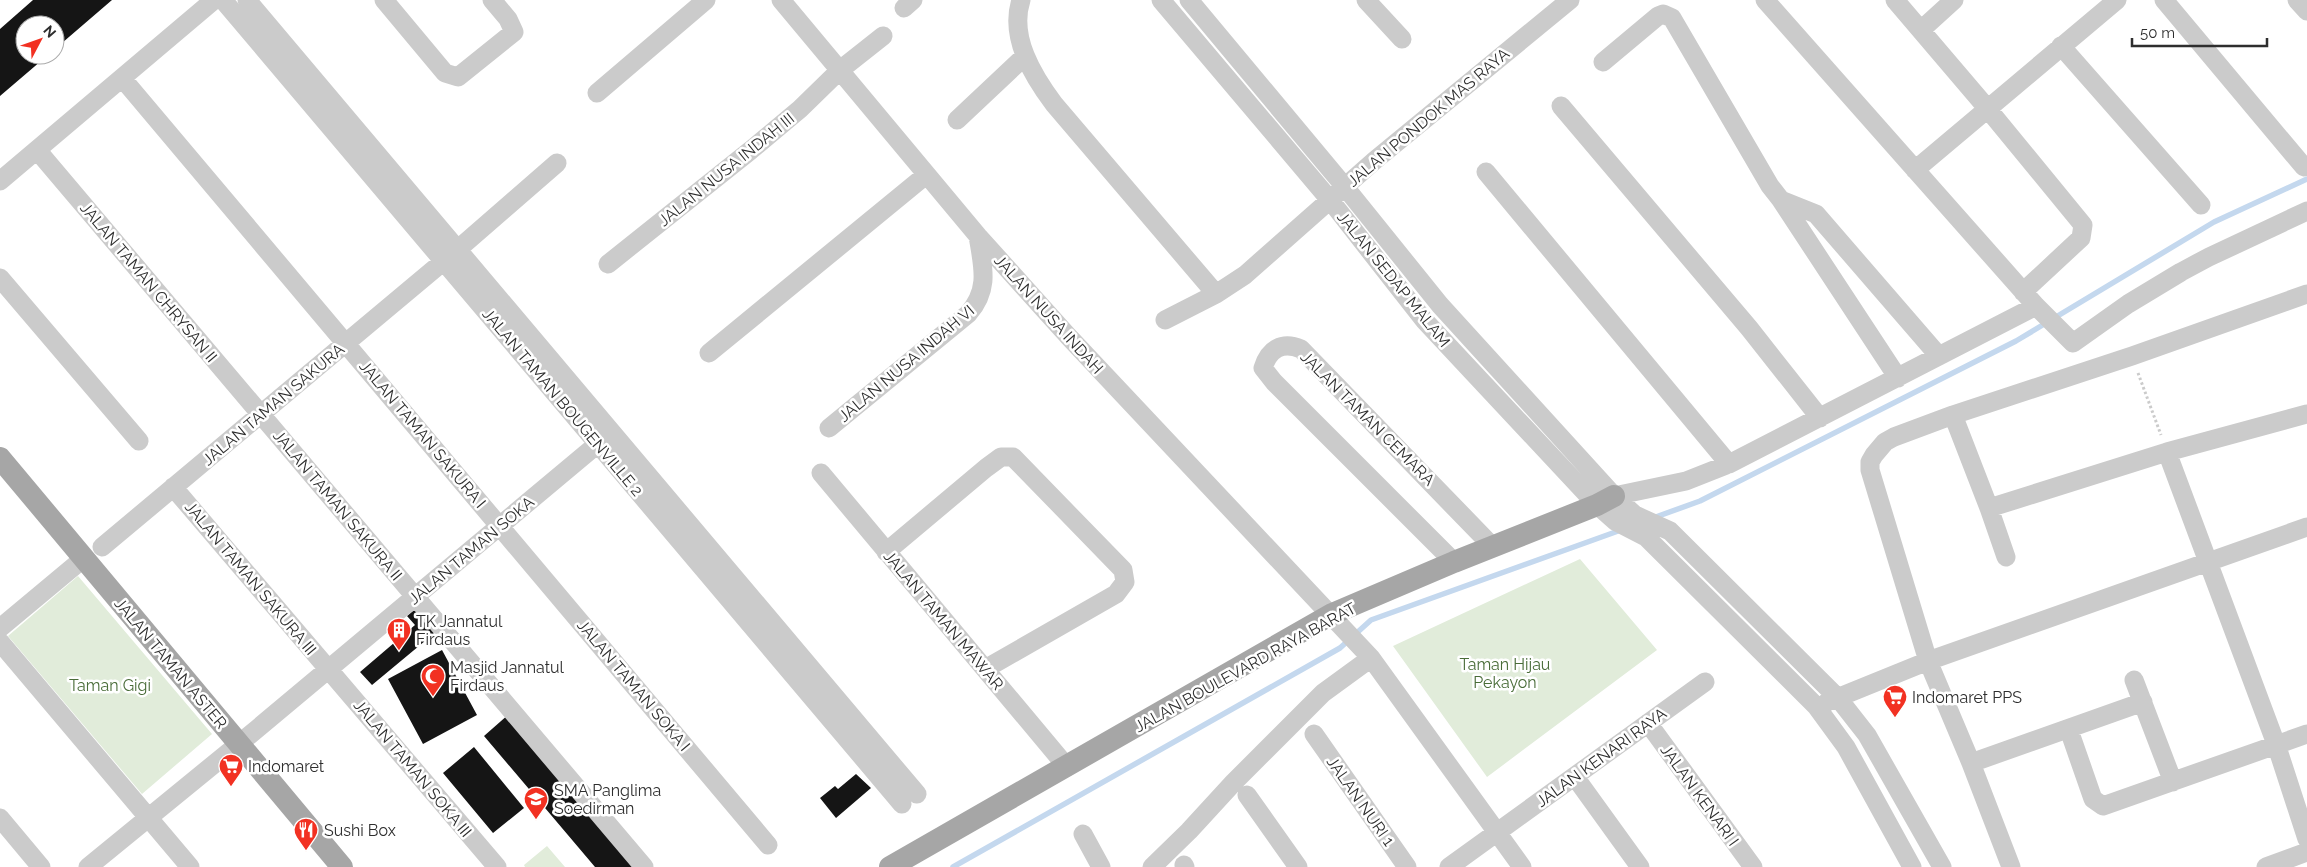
<svg xmlns="http://www.w3.org/2000/svg" width="2307" height="867" font-family="Raleway,sans-serif">
<style>
.green{fill:#e1ecda}
.lines{fill:none;stroke-linecap:round;stroke-linejoin:round}
.stream{stroke:#c4d8ee;stroke-width:5.5}
.building{fill:#151515}
.path{stroke:#cbcbcb;stroke-width:3;stroke-dasharray:2.5 2.5;stroke-linecap:butt}
.minor{stroke:#cbcbcb;stroke-width:19}
.major{stroke:#a6a6a6;stroke-width:22}
.labels{text-anchor:middle;stroke-width:5;stroke-linejoin:round;paint-order:stroke}
.street-label{font-size:16px;fill:#2e2e2e;stroke:#fff}
.poi-label{font-size:16px;fill:#2e2e2e;stroke:#fff;text-anchor:start}
.park-label{font-size:16px;fill:#496c38;stroke:#fff}
</style>
<rect width="100%" height="100%" fill="#fff"/>
<path class="green" d="M1580,559L1657,650L1487,777L1393,646Z
M78,576L212,734L142,794L8,636Z
M547,846L565,867H525L524,865Z"/>
<g class="lines">
<path class="stream" d="M1653,518L1700,501L2016,341L2214,222L2307,179
M953,867L1340,648L1371,620L1621,530"/>
</g>
<path class="building" d="M33,0H112L55,49V25H25V55H48L0,96V29Z
M418,607L437,631L372,685L360,672L415,625L407,616Z
M442,650L477,715L423,744L388,679Z
M509,714L640,867H595L484,736Z
M474,747L524,808L493,833L443,773Z
M856,774L871,788L836,818L820,798L835,786L838,789Z"/>
<g class="lines">
<path class="path" d="M2138,373L2161,435"/>
<path class="minor" d="M223,0L902,804
M247,0L917,794
M384,0L445,73L458,77L514,32L508,19L492,0
M781,0L978,236L1068,336L1371,658L1522,867
M1021,0C1009,37 1033,76 1054,104L1216,294
M1161,0L1330,200L1424,320L1597,505L1615,521L1646,537L1816,706L1846,747L1912,867
M1189,0L1345,187L1440,305L1614,496L1635,515L1670,531L1838,698L1867,735L1942,867
M1366,0L1402,39
M1765,0L2036,306L2073,343L2128,304L2181,272L2209,257L2307,211
M1895,0L1987,108L2083,225L2081,238L2023,292
M2164,0L2304,167
M2297,0L2307,11
M904,8L913,0
M1921,30L1954,0
M2061,46L2201,205
M1603,62L1658,16L1663,14L1672,18L1770,186L1781,200L1816,214L1938,355
M122,78L768,845
M597,93L706,0
M1561,106L1749,328L1820,418
M957,120L1025,56
M37,150L644,867
M1915,170L2117,0
M1486,172L1729,464
M0,181L214,0
M1781,200L1898,378
M608,264L751,150L800,109L840,70L883,36
M0,278L139,441
M1165,320L1216,294L1245,275L1374,161L1570,0
M709,353L926,175
M1953,415L1989,508L2167,452L2307,414
M829,428L968,314C990,289 983,267 978,236
M2167,452L2276,744L2307,839
M821,473L1067,767
M173,487L497,867
M1614,496L1686,481L1729,464L2036,306
M1989,508L2006,557
M102,547L457,250L557,163
M886,552L986,468L1001,457H1013L1123,570L1125,582L1116,594L985,669
M1454,562L1274,382L1263,368C1269,349 1282,341 1301,349L1493,547
M0,628L84,558
M0,642L190,867
M2134,680L2173,782
M1827,702L1928,661L2307,527
M1648,723L1753,867
M2069,730L2093,799L2103,806L2307,734
M1314,734L1407,867
M1971,763L2143,702
M1575,777L1640,867
M1247,795L1298,867
M0,818L41,867
M1083,834L1101,867
M1184,865L1185,867
M88,867L257,729L606,437
M1152,867L1189,831L1234,782L1323,693L1371,658
M1449,867L1705,682
M2011,867L1971,763L1928,661L1870,470V462L1874,455L1885,442L1894,437L1953,415L2132,356L2307,294
M2266,867L2307,852"/>
<path class="major" d="M0,458L342,867
M890,867L1332,614L1454,562L1597,505L1614,496"/>
</g>
<defs>
<symbol id="building-pin" viewBox="-11 -11 22 30"><path d="M0 17L-7.5 6A9.5 9.5 0 1 1 7.5 6Z" fill="#f23122" stroke="#fff"/><path d="M-4-6H4V6H1V3H-1V6H-4ZM-2.5-4.3h1.7v1.8h-1.7ZM.8-4.3h1.7v1.8H.8ZM-2.5-1h1.7V.8h-1.7ZM.8-1h1.7V.8H.8Z" fill="#fff"/></symbol>
<symbol id="mosque-pin" viewBox="-11 -11 22 30"><path d="M0 17L-7.5 6A9.5 9.5 0 1 1 7.5 6Z" fill="#f23122" stroke="#fff"/><path d="M3.5-4.9A6 6 0 1 0 3.5 4.9A5 5 0 1 1 3.5-4.9Z" fill="#fff"/></symbol>
<symbol id="supermarket-pin" viewBox="-11 -11 22 30"><path d="M0 17L-7.5 6A9.5 9.5 0 1 1 7.5 6Z" fill="#f23122" stroke="#fff"/><path d="M-6-5.5h2.5l.6 2H6L4.5 2H-2.5L-4.4-4H-6ZM-1.5 3.2a1.3 1.3 0 1 0 .1 0ZM3 3.2a1.3 1.3 0 1 0 .1 0Z" fill="#fff"/></symbol>
<symbol id="school-pin" viewBox="-11 -11 22 30"><path d="M0 17L-7.5 6A9.5 9.5 0 1 1 7.5 6Z" fill="#f23122" stroke="#fff"/><path d="M0-5L7-2L0 1L-7-2ZM-4 1L0 2.5L4 1V4Q0 6-4 4Z" fill="#fff"/></symbol>
<symbol id="restaurant-pin" viewBox="-11 -11 22 30"><path d="M0 17L-7.5 6A9.5 9.5 0 1 1 7.5 6Z" fill="#f23122" stroke="#fff"/><path d="M-5-6h1v4h1v-4h1v4h1v-4h1v5L-1.5 .5V6h-2V.5L-5-1ZM5-6V6H3V1.5H1.5Q1.5-4 5-6Z" fill="#fff"/></symbol>
</defs>
<g fill-rule="evenodd">
<use href="#building-pin" x="385" y="616" width="28" height="38"/>
<use href="#mosque-pin" x="419" y="662" width="28" height="38"/>
<use href="#supermarket-pin" x="1881" y="683" width="28" height="38"/>
<use href="#supermarket-pin" x="217" y="752" width="28" height="38"/>
<use href="#school-pin" x="522" y="785" width="28" height="38"/>
<use href="#restaurant-pin" x="292" y="816" width="28" height="38"/>
</g>
<g class="labels">
<g class="street-label">
<text transform="translate(1428 117) rotate(-40)" y="6">JALAN PONDOK MAS RAYA</text>
<text transform="translate(726 169) rotate(-39)" y="6">JALAN NUSA INDAH III</text>
<text transform="translate(1394 279) rotate(51)" y="6">JALAN SEDAP MALAM</text>
<text transform="translate(149 282) rotate(50)" y="6">JALAN TAMAN CHRYSAN II</text>
<text transform="translate(1049 314) rotate(48)" y="6">JALAN NUSA INDAH</text>
<text transform="translate(906 363) rotate(-40)" y="6">JALAN NUSA INDAH VI</text>
<text transform="translate(563 402) rotate(50)" y="6">JALAN TAMAN BOUGENVILLE 2</text>
<text transform="translate(273 404) rotate(-40)" y="6">JALAN TAMAN SAKURA</text>
<text transform="translate(1368 418) rotate(45)" y="6">JALAN TAMAN CEMARA</text>
<text transform="translate(423 434) rotate(50)" y="6">JALAN TAMAN SAKURA I</text>
<text transform="translate(338 505) rotate(50)" y="6">JALAN TAMAN SAKURA II</text>
<text transform="translate(471 550) rotate(-40)" y="6">JALAN TAMAN SOKA</text>
<text transform="translate(251 578) rotate(50)" y="6">JALAN TAMAN SAKURA III</text>
<text transform="translate(944 620) rotate(50)" y="6">JALAN TAMAN MAWAR</text>
<text transform="translate(171 663) rotate(50)" y="6">JALAN TAMAN ASTER</text>
<text transform="translate(1245 667) rotate(-29)" y="6">JALAN BOULEVARD RAYA BARAT</text>
<text transform="translate(634 685) rotate(50)" y="6">JALAN TAMAN SOKA I</text>
<text transform="translate(1601 757) rotate(-36)" y="6">JALAN KENARI RAYA</text>
<text transform="translate(413 768) rotate(50)" y="6">JALAN TAMAN SOKA III</text>
<text transform="translate(1700 795) rotate(54)" y="6">JALAN KENARI I</text>
<text transform="translate(1361 801) rotate(55)" y="6">JALAN NURI 1</text>
</g>
<g class="poi-label">
<text x="416" y="627">TK Jannatul<tspan x="416" dy="18">Firdaus</tspan></text>
<text x="450" y="673">Masjid Jannatul<tspan x="450" dy="18">Firdaus</tspan></text>
<text x="1912" y="703">Indomaret PPS</text>
<text x="248" y="772">Indomaret</text>
<text x="554" y="796">SMA Panglima<tspan x="554" dy="18">Soedirman</tspan></text>
<text x="324" y="836">Sushi Box</text>
</g>
<g class="park-label">
<text x="1505" y="670">Taman Hijau<tspan x="1505" dy="18">Pekayon</tspan></text>
<text x="110" y="691">Taman Gigi</text>
</g>
</g>
<g transform="translate(40 40) rotate(49)"><circle r="24" fill="#ffffff" stroke="#ababab"/>
<path d="M0-4L9 19L0 12L-9 19Z" fill="#f23122"/>
<text y="-8" font-size="14" font-weight="bold" text-anchor="middle" fill="#2e2e2e">N</text>
</g>
<path d="M2132 38v8h135v-8" fill="none" stroke="#2e2e2e" stroke-width="2.5"/>
<text x="2140" y="38" font-size="15" fill="#2e2e2e" stroke="#ffffff" stroke-width="4" paint-order="stroke">50 m</text>
</svg>
